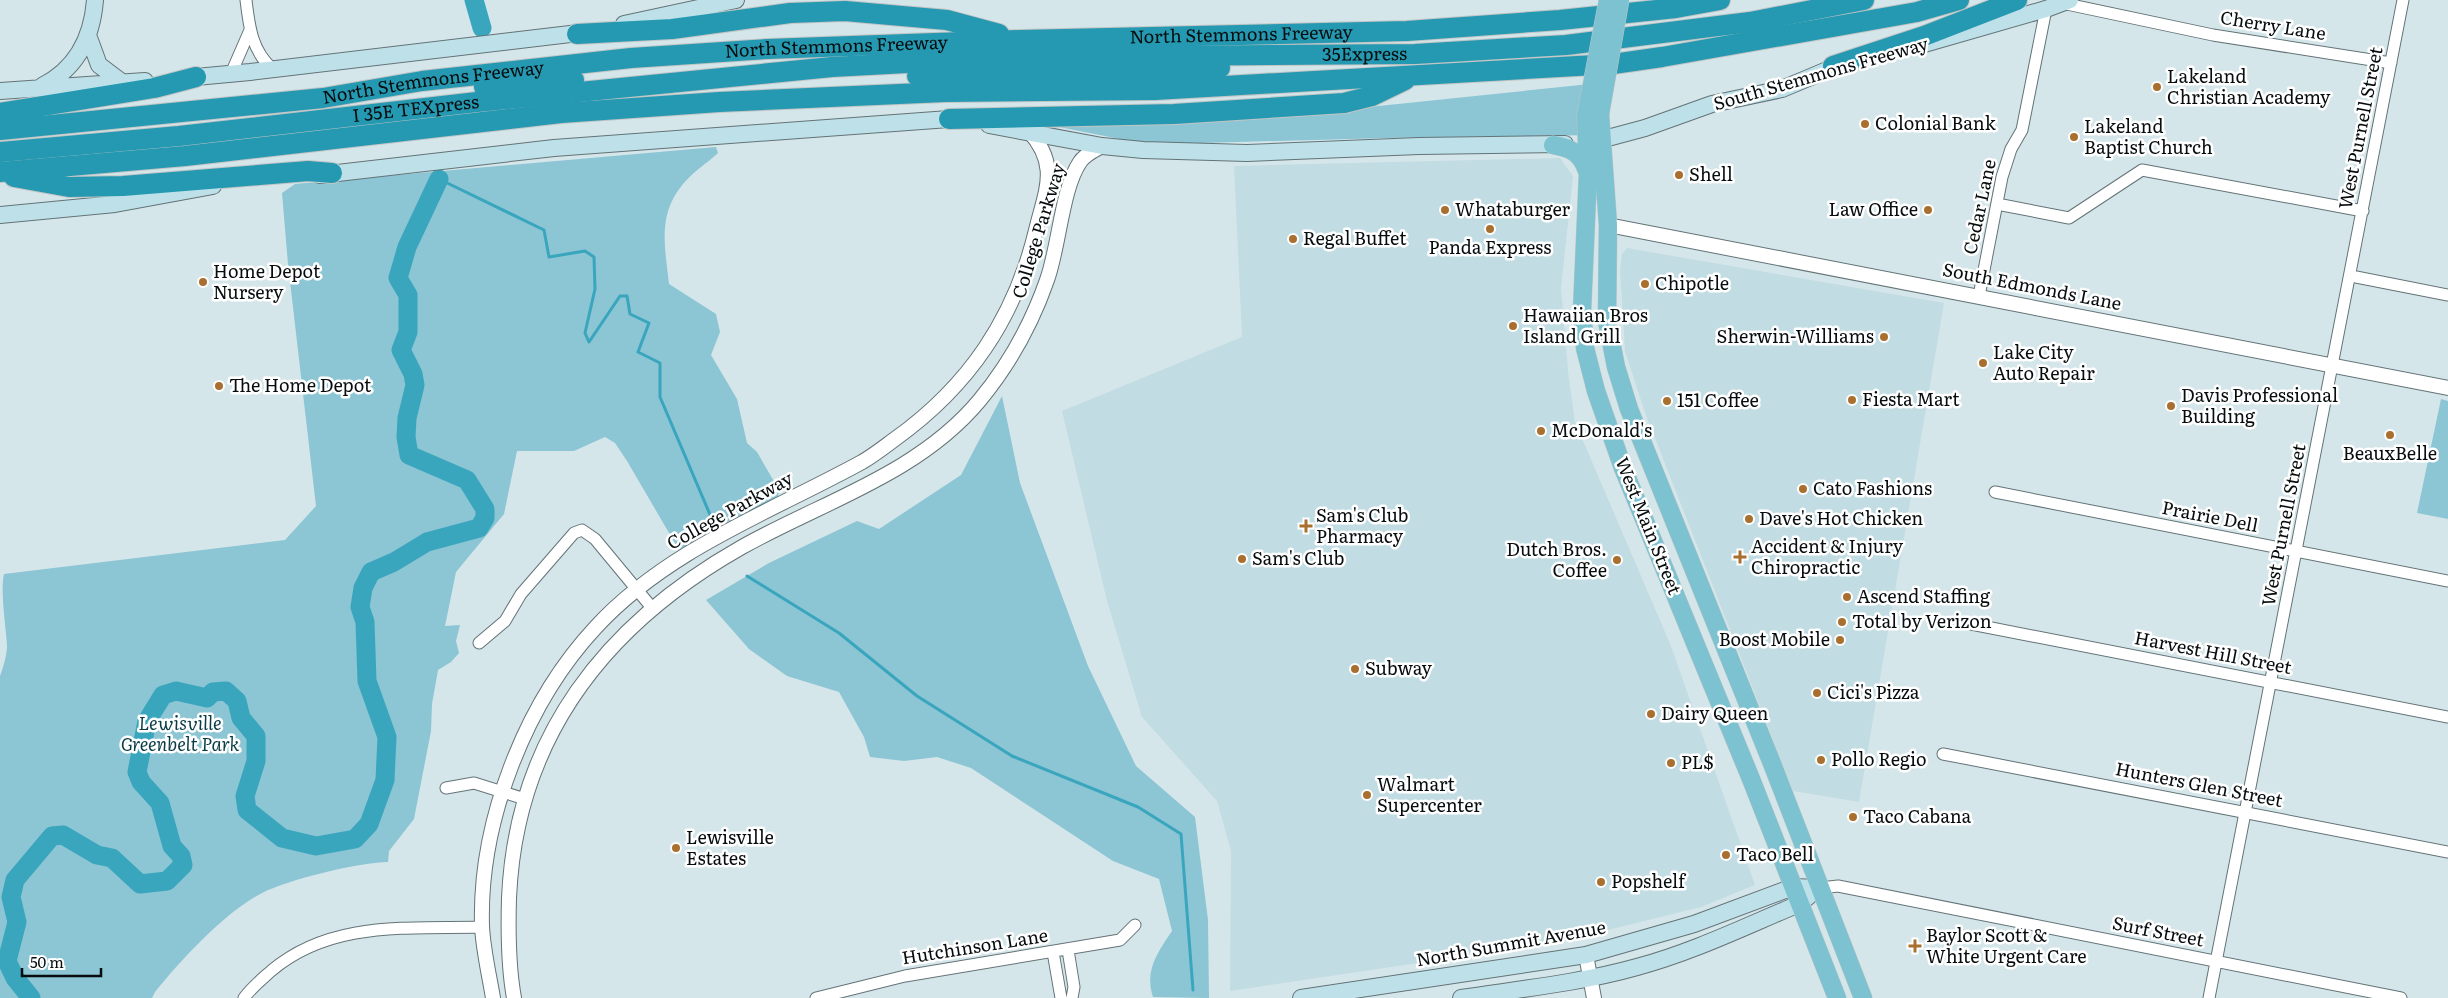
<svg xmlns="http://www.w3.org/2000/svg" width="2448" height="998" font-family="Literata,serif">
<style>
.built{fill:#c2dce3}
.green{fill:#8cc5d4}
.lines{fill:none;stroke-linecap:round;stroke-linejoin:round}
.stream{stroke:#39a6be;stroke-width:3}
.river{stroke:#39a6be;stroke-width:19}
.minor-casing{stroke:#637377;stroke-width:13}
.tertiary-casing{stroke:#637377;stroke-width:16}
.secondary-casing{stroke:#637377;stroke-width:18}
.primary-casing{stroke:#c3c5c5;stroke-width:19}
.motorway-casing{stroke:#c3c5c5;stroke-width:22}
.minor{stroke:#fff;stroke-width:11}
.tertiary{stroke:#fff;stroke-width:14}
.secondary{stroke:#bee0e8;stroke-width:16}
.primary{stroke:#7cc2d0;stroke-width:18}
.motorway{stroke:#2599b1;stroke-width:20}
.primary-bridge-casing{stroke:#c3c5c5;stroke-width:19;stroke-linecap:butt}
.primary-bridge{stroke:#7cc2d0;stroke-width:18}
.poi-dot{fill:#a96f2f;stroke:#fff;stroke-width:2}
.labels{text-anchor:middle;stroke-width:5;stroke-linejoin:round;paint-order:stroke}
.street-label{font-size:18px;fill:#070d0e;stroke:#fff}
.poi-label{font-size:18px;fill:#070d0e;stroke:#fff;text-anchor:start}
.park-label{font-size:18px;font-style:italic;fill:#0a3c46;stroke:#fff}
</style>
<rect width="100%" height="100%" fill="#d5e6ea"/>
<path class="built" d="M1560,158L1573,176L1561,288L1568,371L1575,422L1671,646L1755,885L1701,907L1588,935L1445,959L1230,991L1231,851L1217,801L1142,717L1107,601L1062,411L1242,337L1234,166Z
M1627,248L1944,303L1859,802L1793,791L1644,410L1625,351L1620,270L1622,254Z"/>
<path class="green" d="M1590,84L1599,135L1386,138L1167,144L1135,142L1049,125L1262,118Z
M716,147L718,153C707,163 693,172 683,184C657,215 665,247 669,284L716,314L720,332L711,355L737,399L747,443L757,452L779,490L778,497L714,528L679,550L627,461L615,443L605,437L574,451H517L504,514L456,572L445,626L460,625L456,641L459,653L451,662L438,670L432,704L431,731L414,819L389,851L388,862C356,863 290,879 262,893C224,913 182,959 155,992L152,998H0V676C3,668 7,655 7,646C6,626 0,592 4,574L285,540L316,506L288,264L282,193L295,184Z
M1002,396L1020,483L1088,666L1136,766L1195,817L1208,920L1209,998L1153,997C1144,970 1158,952 1172,931L1159,879L1113,861L971,768L937,757L904,761L870,757L864,737L839,692L787,676L749,649L706,600L769,563L857,521L879,529L961,475Z
M2441,399L2448,401V519L2417,513Z"/>
<g class="lines">
<path class="stream" d="M439,179L544,230L549,257L585,251L594,257L595,289L585,333L589,342L620,296H627L630,314L649,323L638,352L660,363V397L714,524
M747,576L839,633L917,696L1012,756L1138,807L1181,834L1193,990"/>
<path class="river" d="M474,0L482,28
M31,998L15,978L7,961L17,922L11,897L15,880L52,836L63,835L97,855L112,858L140,884L167,881L183,865L181,856L172,846L160,803L141,782L137,772L147,721L163,695L176,691L207,698L213,692L226,691L237,701L241,718L256,736V761L245,796L247,810L282,838L316,846L355,839L369,824L385,780L387,737L367,681L365,622L360,607L363,588L371,572L394,562L427,542L479,528L485,518V509L467,480L409,455L406,437L407,418L415,385L413,374L401,350L408,332V295L398,278L407,247L439,179"/>
<defs>
<path id="minor" d="M246,0C249,26 252,52 273,69
M2062,3L2213,35L2391,63
M229,74L233,69L250,30
M1997,204L2069,218L2142,170L2363,211
M2351,276L2448,295
M1979,296L2002,177L2011,149L2022,130L2046,9
M1995,492L2448,581
M1971,624L2448,717
M479,643L505,621L521,594L541,571L574,533L582,530L595,539L653,609
M1943,754L2448,852
M446,788L474,783L525,799
M1820,888L1838,886L2401,998
M1068,950L1074,987L1072,998
M1053,952L1061,998
M244,998C251,988 262,979 271,971C331,920 409,929 482,927
M816,998L905,976L1120,940L1135,925
M2209,998L2403,0"/>
<path id="tertiary" d="M1608,225L2448,388
M1586,955L1594,998
M493,998C489,974 483,949 482,926C479,822 525,703 596,627C668,549 771,512 862,462C874,455 884,447 895,439C969,386 1015,318 1036,230C1046,189 1060,165 1028,130
M514,998C508,965 508,932 509,898C516,737 606,624 742,547C822,502 918,474 979,401C1008,366 1032,323 1047,280C1059,247 1062,188 1080,162C1085,154 1095,150 1102,146"/>
<path id="secondary" d="M624,24L736,0
M88,35L99,65L123,83
M1924,44L2046,9L2070,0
M185,78L250,72L587,32
M42,86C76,69 92,38 95,0
M0,91L145,81
M989,125L1102,146L1143,150L1247,153L1419,146L1565,144
M1589,143L1645,128L1712,104L1782,89L1844,63
M320,175L554,148L949,119L960,120
M0,215L115,204L213,186
M1301,998L1586,955L1694,924L1793,887L1820,888
M1461,998C1520,989 1580,983 1637,967C1693,952 1746,926 1799,904L1809,896"/>
<path id="primary" d="M1600,114L1608,225L1607,321L1616,367L1629,409L1771,761L1863,998
M1586,116L1588,173L1582,311L1585,348L1596,391L1623,468L1751,779L1837,998
M1553,145C1571,148 1581,153 1587,171"/>
<g id="motorway">
<path d="M577,34L672,29L790,13L845,11L947,20L999,34"/>
<path d="M1833,66L1924,36L2017,0"/>
<path d="M917,76H1040L1220,68"/>
<path d="M484,87L574,80"/>
<path d="M0,113L154,88L196,77"/>
<path d="M949,119L1174,114L1344,103L1372,96L1405,80"/>
<path id="s1" d="M0,130L323,98L422,81L631,58L767,49L1020,40L1407,31L1560,20L1676,8L1720,0"/>
<path id="s2" d="M0,152L179,136L477,102L832,67L926,62L1152,56L1415,54L1566,45L1750,22L1864,0"/>
<path d="M0,172L185,156L561,113L719,102L945,92L1155,90L1613,64L1662,57L1917,12L1959,0"/>
<path d="M14,177L69,187L123,186L308,171L332,173"/>
</g>
</defs>
<use href="#minor" class="minor-casing"/>
<use href="#tertiary" class="tertiary-casing"/>
<use href="#secondary" class="secondary-casing"/>
<use href="#primary" class="primary-casing"/>
<use href="#motorway" class="motorway-casing"/>
<use href="#minor" class="minor"/>
<use href="#tertiary" class="tertiary"/>
<use href="#secondary" class="secondary"/>
<use href="#primary" class="primary"/>
<use href="#motorway" class="motorway"/>
<defs>
<path id="primary-bridge" d="M1600,114L1620,0
M1586,116L1608,0"/>
</defs>
<use href="#primary-bridge" class="primary-bridge-casing"/>
<use href="#primary-bridge" class="primary-bridge"/>
</g>
<g class="poi-dot">
<circle cx="2157" cy="87" r="5"/>
<circle cx="1865" cy="124" r="5"/>
<circle cx="2074" cy="137" r="5"/>
<circle cx="1679" cy="175" r="5"/>
<circle cx="1445" cy="210" r="5"/>
<circle cx="1928" cy="210" r="5"/>
<circle cx="1490" cy="229" r="5"/>
<circle cx="1293" cy="239" r="5"/>
<circle cx="203" cy="282" r="5"/>
<circle cx="1645" cy="284" r="5"/>
<circle cx="1513" cy="326" r="5"/>
<circle cx="1884" cy="337" r="5"/>
<circle cx="1983" cy="363" r="5"/>
<circle cx="219" cy="386" r="5"/>
<circle cx="1852" cy="400" r="5"/>
<circle cx="1667" cy="401" r="5"/>
<circle cx="2171" cy="406" r="5"/>
<circle cx="1541" cy="431" r="5"/>
<circle cx="2390" cy="435" r="5"/>
<circle cx="1803" cy="489" r="5"/>
<circle cx="1749" cy="519" r="5"/>
<path d="M1303.5 518.5h5v5h5v5h-5v5h-5v-5h-5v-5h5z"/>
<path d="M1737.5 549.5h5v5h5v5h-5v5h-5v-5h-5v-5h5z"/>
<circle cx="1242" cy="559" r="5"/>
<circle cx="1617" cy="560" r="5"/>
<circle cx="1847" cy="597" r="5"/>
<circle cx="1842" cy="622" r="5"/>
<circle cx="1840" cy="640" r="5"/>
<circle cx="1355" cy="669" r="5"/>
<circle cx="1817" cy="693" r="5"/>
<circle cx="1651" cy="714" r="5"/>
<circle cx="1821" cy="760" r="5"/>
<circle cx="1671" cy="763" r="5"/>
<circle cx="1367" cy="795" r="5"/>
<circle cx="1853" cy="817" r="5"/>
<circle cx="676" cy="848" r="5"/>
<circle cx="1726" cy="855" r="5"/>
<circle cx="1601" cy="882" r="5"/>
<path d="M1912.5 938.5h5v5h5v5h-5v5h-5v-5h-5v-5h5z"/>
</g>
<g class="labels">
<g class="street-label">
<text transform="translate(2273 26) rotate(9)" y="6">Cherry Lane</text>
<text dy="6" stroke="none"><textPath href="#s1" startOffset="1246">North Stemmons Freeway</textPath></text>
<text dy="6" stroke="none"><textPath href="#s1" startOffset="841">North Stemmons Freeway</textPath></text>
<text dy="6" stroke="none"><textPath href="#s2" startOffset="1369">35Express</textPath></text>
<text transform="translate(1821 74) rotate(-16)" y="6">South Stemmons Freeway</text>
<text dy="6" stroke="none"><textPath href="#s1" startOffset="436">North Stemmons Freeway</textPath></text>
<text dy="6" stroke="none"><textPath href="#s2" startOffset="418">I 35E TEXpress</textPath></text>
<text transform="translate(2361 128) rotate(-79)" y="6">West Purnell Street</text>
<text transform="translate(1980 207) rotate(-78)" y="6">Cedar Lane</text>
<text transform="translate(1039 231) rotate(-73)" y="6">College Parkway</text>
<text transform="translate(2032 287) rotate(11)" y="6">South Edmonds Lane</text>
<text transform="translate(730 511) rotate(-29)" y="6">College Parkway</text>
<text transform="translate(2210 517) rotate(11)" y="6">Prairie Dell</text>
<text transform="translate(2284 525) rotate(-79)" y="6">West Purnell Street</text>
<text transform="translate(1648 526) rotate(68)" y="6">West Main Street</text>
<text transform="translate(2213 653) rotate(11)" y="6">Harvest Hill Street</text>
<text transform="translate(2199 785) rotate(11)" y="6">Hunters Glen Street</text>
<text transform="translate(2158 932) rotate(11)" y="6">Surf Street</text>
<text transform="translate(1511 944) rotate(-10)" y="6">North Summit Avenue</text>
<text transform="translate(975 947) rotate(-9)" y="6">Hutchinson Lane</text>
</g>
<g class="poi-label">
<text x="2167" y="83">Lakeland<tspan x="2167" dy="21">Christian Academy</tspan></text>
<text x="1875" y="130">Colonial Bank</text>
<text x="2084" y="133">Lakeland<tspan x="2084" dy="21">Baptist Church</tspan></text>
<text x="1689" y="181">Shell</text>
<text x="1455" y="216">Whataburger</text>
<text x="1918" y="216" text-anchor="end">Law Office</text>
<text x="1303" y="245">Regal Buffet</text>
<text x="1490" y="254" text-anchor="middle">Panda Express</text>
<text x="213" y="278">Home Depot<tspan x="213" dy="21">Nursery</tspan></text>
<text x="1655" y="290">Chipotle</text>
<text x="1523" y="322">Hawaiian Bros<tspan x="1523" dy="21">Island Grill</tspan></text>
<text x="1874" y="343" text-anchor="end">Sherwin-Williams</text>
<text x="1993" y="359">Lake City<tspan x="1993" dy="21">Auto Repair</tspan></text>
<text x="229" y="392">The Home Depot</text>
<text x="2181" y="402">Davis Professional<tspan x="2181" dy="21">Building</tspan></text>
<text x="1862" y="406">Fiesta Mart</text>
<text x="1677" y="407">151 Coffee</text>
<text x="1551" y="437">McDonald's</text>
<text x="2390" y="460" text-anchor="middle">BeauxBelle</text>
<text x="1813" y="495">Cato Fashions</text>
<text x="1316" y="522">Sam's Club<tspan x="1316" dy="21">Pharmacy</tspan></text>
<text x="1759" y="525">Dave's Hot Chicken</text>
<text x="1751" y="553">Accident &amp; Injury<tspan x="1751" dy="21">Chiropractic</tspan></text>
<text x="1607" y="556" text-anchor="end">Dutch Bros.<tspan x="1607" dy="21">Coffee</tspan></text>
<text x="1252" y="565">Sam's Club</text>
<text x="1857" y="603">Ascend Staffing</text>
<text x="1852" y="628">Total by Verizon</text>
<text x="1830" y="646" text-anchor="end">Boost Mobile</text>
<text x="1365" y="675">Subway</text>
<text x="1827" y="699">Cici's Pizza</text>
<text x="1661" y="720">Dairy Queen</text>
<text x="1831" y="766">Pollo Regio</text>
<text x="1681" y="769">PL$</text>
<text x="1377" y="791">Walmart<tspan x="1377" dy="21">Supercenter</tspan></text>
<text x="1863" y="823">Taco Cabana</text>
<text x="686" y="844">Lewisville<tspan x="686" dy="21">Estates</tspan></text>
<text x="1736" y="861">Taco Bell</text>
<text x="1611" y="888">Popshelf</text>
<text x="1926" y="942">Baylor Scott &amp;<tspan x="1926" dy="21">White Urgent Care</tspan></text>
</g>
<g class="park-label">
<text x="180" y="730">Lewisville<tspan x="180" dy="21">Greenbelt Park</tspan></text>
</g>
</g>
<path d="M22 968v8h79v-8" fill="none" stroke="#070d0e" stroke-width="2.5"/>
<text x="30" y="968" font-size="15" fill="#070d0e" stroke="#ffffff" stroke-width="4" paint-order="stroke">50 m</text>
</svg>
